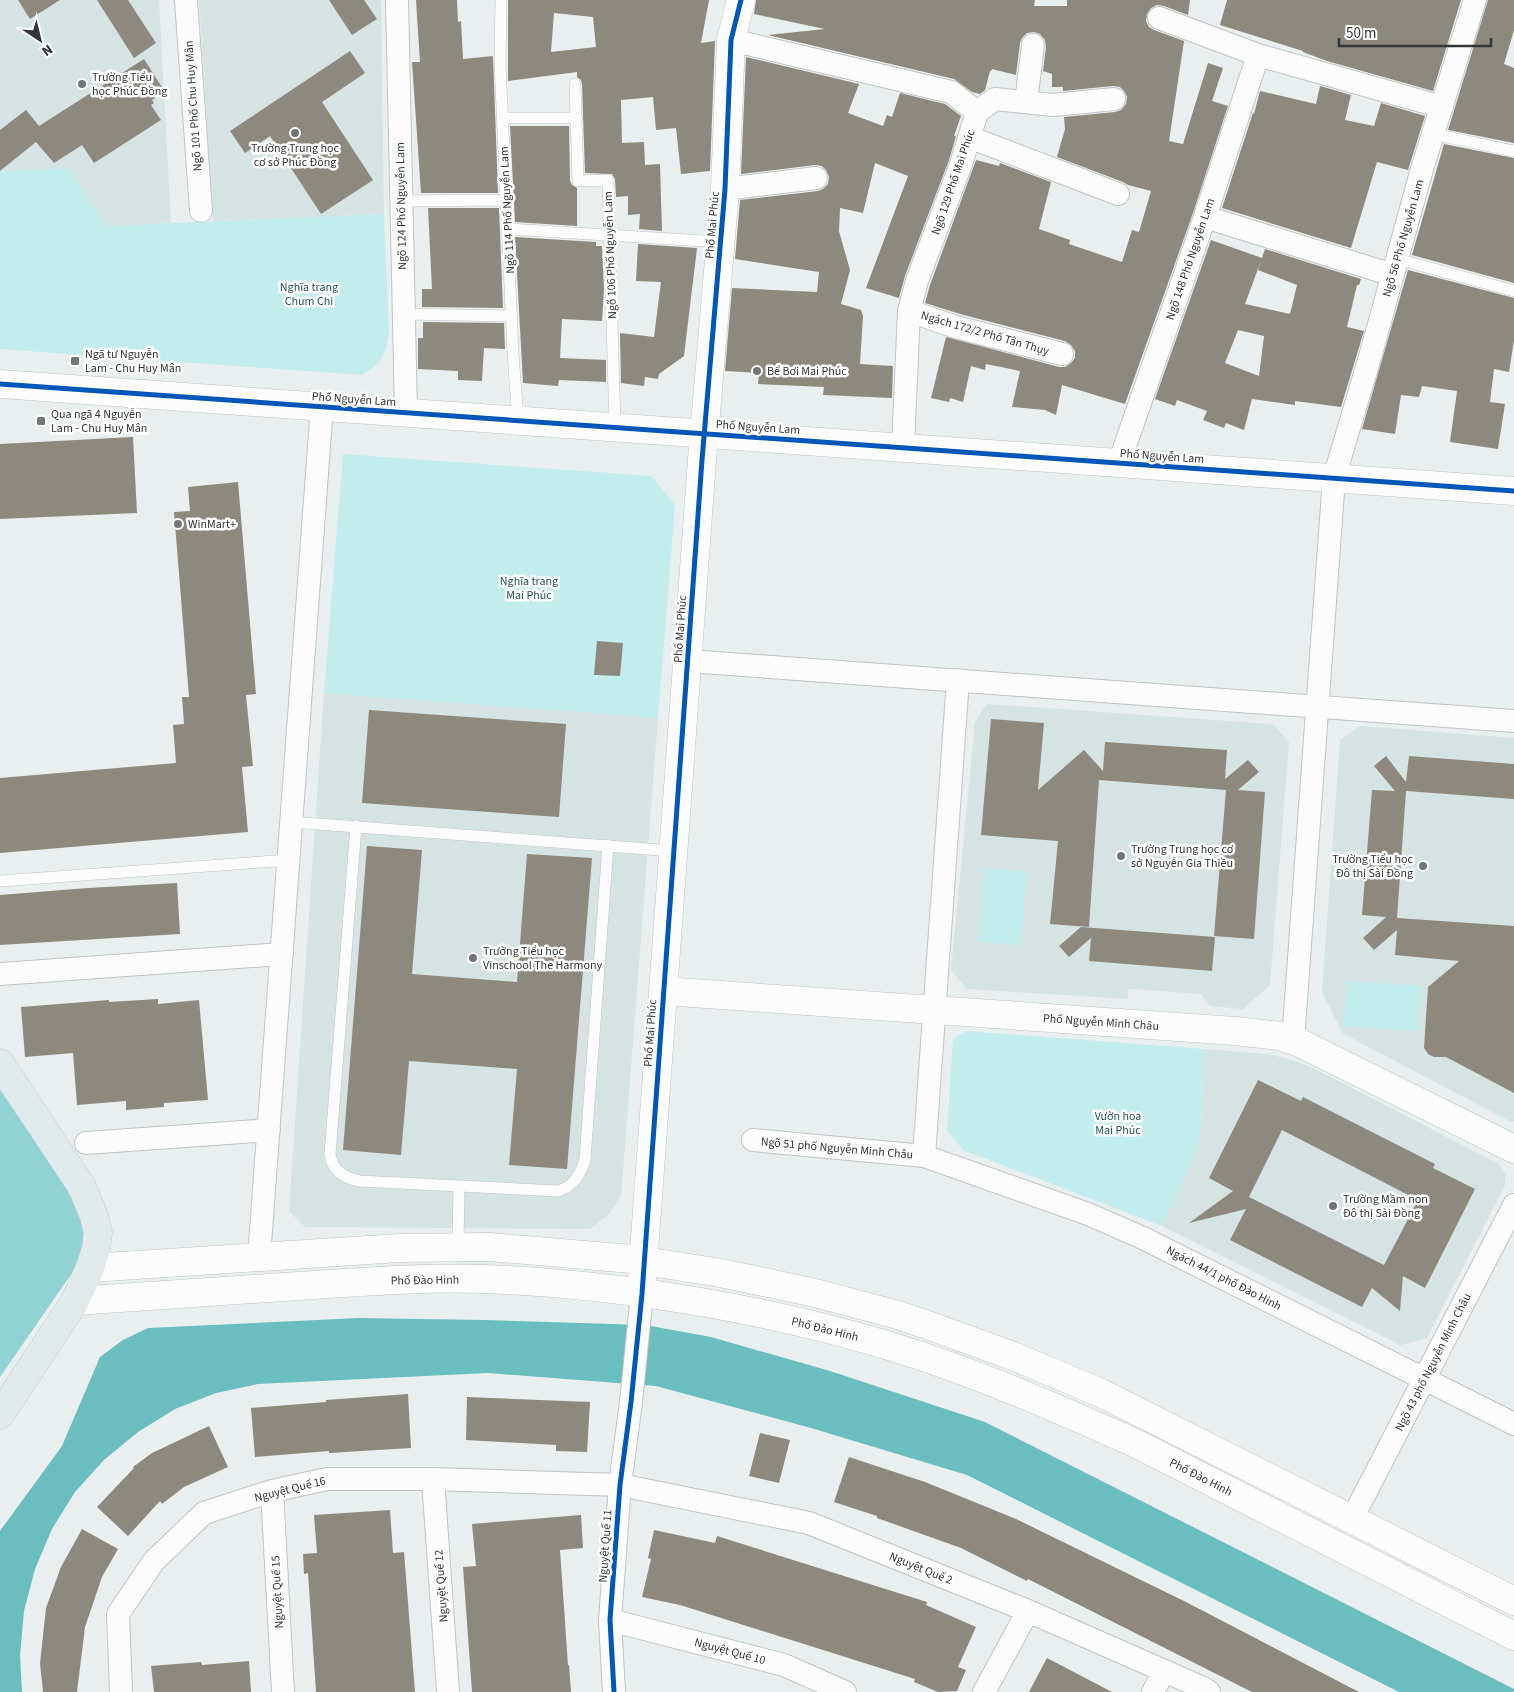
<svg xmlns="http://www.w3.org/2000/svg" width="1514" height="1692" font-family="'Source Sans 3',sans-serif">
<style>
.built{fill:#d6e3e3}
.green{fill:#c3ecec}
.forest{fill:#91d2d4}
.water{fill:#6abec0}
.building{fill:#8d897e;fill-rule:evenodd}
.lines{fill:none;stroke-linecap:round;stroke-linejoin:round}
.service-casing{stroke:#c0c4c4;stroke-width:12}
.minor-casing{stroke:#c0c4c4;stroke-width:24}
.tertiary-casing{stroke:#c0c4c4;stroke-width:29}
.primary-casing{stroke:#c6c9c9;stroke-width:29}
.service{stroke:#fcfcfc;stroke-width:11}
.minor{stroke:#fcfcfc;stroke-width:22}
.tertiary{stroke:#fcfcfc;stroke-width:28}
.primary{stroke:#e0eaea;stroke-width:28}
.cycleway-casing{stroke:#fff;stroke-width:8}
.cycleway{stroke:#0057b8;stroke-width:5}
.poi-dot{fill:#737676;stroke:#fff;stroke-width:2}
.labels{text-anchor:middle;stroke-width:5;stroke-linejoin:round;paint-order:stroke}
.poi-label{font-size:12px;fill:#333636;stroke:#fff;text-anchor:start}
.street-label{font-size:12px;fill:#333636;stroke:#fff}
.park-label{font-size:12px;fill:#265758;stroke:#fff}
</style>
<rect width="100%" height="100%" fill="#e9eeee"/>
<path class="built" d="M0,0H159L171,223L106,226L68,168L0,171Z
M199,0H381L384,214L213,221Z
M324,693L658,718L621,1197L609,1214L590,1229L305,1227L289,1211Z
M986,704L1273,724L1289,742L1270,985L1243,1009L1210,1006L1201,994L1134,989H1128V999L967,989L951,970L975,722Z
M1360,726L1514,738V1121L1511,1122L1342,1033L1322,992L1340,740Z
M1204,1049L1268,1054L1292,1060L1313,1068L1499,1164L1505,1174V1185L1427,1338L1401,1345L1162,1226L1198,1147L1201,1130Z"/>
<path class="green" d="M68,168L106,226L384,214L389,334C384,357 382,363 362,375L0,349V171Z
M343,454L651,476L675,505L658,718L324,693Z
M984,868L1027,872L1021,945L978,942Z
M1347,981L1421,986L1418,1031L1344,1026Z
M966,1031L1204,1049L1201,1130L1198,1147L1162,1226L963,1150L947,1130L953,1041L956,1037Z"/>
<path class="forest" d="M0,1090L80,1208L85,1228L83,1249L72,1273L0,1377Z"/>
<path class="water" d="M359,1318L483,1320L645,1325L711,1337L830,1371L985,1422L1514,1689V1692H1399L967,1475L811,1428L656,1386L488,1373L258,1384L216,1393L175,1409L138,1432L104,1460L75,1492L52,1529L35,1569L24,1611L20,1655L22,1692H0V1531L62,1446L100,1357L123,1340L148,1328Z"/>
<path class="building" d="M18,0H60L30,19Z
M97,0H128L156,43L134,58Z
M329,0H364L377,19L352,35Z
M416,0H457L458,22L461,21L463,59L493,56L498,193H421L412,62H420Z
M508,0H709L701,43L715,41L710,171L681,174L676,128L656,130L653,97L621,100L622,143L644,142L645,165L660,164L662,231L639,229L640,214L628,215V196L616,197L615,179L612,174L585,173L582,84L581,80L577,77V72L508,81ZM554,13L593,17L596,47L551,52Z
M756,0H1035L1034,6H1067V0H1190L1188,15L1164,6L1157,5L1151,8L1147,14L1146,21L1149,27L1154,30L1184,41L1169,141L1183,144L1208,63L1223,68L1212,101L1228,106L1193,213L1125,404L1062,385L1056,415L1045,410L1012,407L1020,371L986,364L985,370L971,366L963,402L950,398L949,402L931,398L946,337L1059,367H1065L1071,363L1075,358V351L1071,345L1065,341L960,314L925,303L930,285L976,160L999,166L1000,163L1051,182L1039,229L1070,240L1069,244L1122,262L1132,230L1139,232L1151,191L1128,185L1123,182L1057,157L1065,129L1064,117L1115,112L1121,110L1126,104L1127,97L1124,91L1120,87L1113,86L1063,91V87H1052V74L1043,71L1046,47L1045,40L1040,34L1034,32L1027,33L1022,38L1020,43L1016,75L992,69L991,71H990L985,90L980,94L972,92L954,79L768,35L825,29L754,14Z
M1227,0H1461L1433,91L1327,61L1303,52V51L1220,25Z
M1488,0H1514V30L1504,64L1514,68V143L1448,130Z
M350,51L365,73L322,102L373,180L321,214L270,136L245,153L230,131Z
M746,57L859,84L848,113L883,126L887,115L892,117L900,93L945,104L961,116L954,136H956L949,160L905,276L899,298L866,288L908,176L875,163L863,213L840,208L839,231L850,270L841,304L861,310L863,316L860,364L893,366L892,398L823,395L824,387L758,384L759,373L725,371L732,288L817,292L819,272L735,259L740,200L818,191L823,189L828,184L829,177L826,170L822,166L815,165L741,174Z
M144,59L165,92L152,100L154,103L151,105L161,120L94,163L82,145L54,163L36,142L0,171V130L26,110L39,126Z
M1320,86L1351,95L1345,120L1374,126L1381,103L1425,116L1408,170L1377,162L1351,248L1222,208L1253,113L1254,114L1260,91L1316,104Z
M510,126H569L570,181L572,185L577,188V226L515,222Z
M1444,144L1514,158V283L1412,255Z
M428,208H499L503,308L422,307V289H432Z
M515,237L596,242V246H602L604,289L602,321L562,319L560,358L606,360V382L559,380L558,386L523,383Z
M1211,240L1262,258L1245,304L1290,314L1297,285L1258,270L1265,249L1361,279L1359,285H1357L1347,327L1364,331L1341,407L1295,401V405L1252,399L1244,430L1226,423L1224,428L1203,420L1207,411L1177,400L1175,406L1155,399ZM1238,330L1264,336L1259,376L1225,363Z
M638,244L697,248L684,356L659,374L658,379L645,377L644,386L621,383L620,333L654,337L661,282L636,281Z
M1408,270L1514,298V340L1509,372L1494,369L1490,402L1505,404L1498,449L1450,442L1457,391L1422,386L1419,397L1401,395L1395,434L1362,429Z
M423,322L504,323L505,349L484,348L482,381L458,380V371L418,369V338H423Z
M133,437L137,513L0,519V444Z
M238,482L256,694L246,695L253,766L242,767L248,832L0,853V778L176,763L173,725L184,724L182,697H189L174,512L190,511L188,487Z
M597,641L623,643L620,676L594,675Z
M369,710L566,724L559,817L362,803Z
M991,719L1044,723L1038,790L1084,750L1103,771L1105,742L1227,750L1225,779L1248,760L1259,772L1238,790L1265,792L1254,939L1214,936L1226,790L1099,780L1089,927L1050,924L1058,841L981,835Z
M1386,756L1406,782L1409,756L1514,764V799L1406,791L1397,918L1514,926V1093L1446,1057H1434L1428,1054L1424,1048L1428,987L1459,961L1395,955L1397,930L1374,950L1363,938L1386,917L1362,915L1372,790L1395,791L1374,766Z
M367,846L422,850L412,974L517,982L527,854L592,858L567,1169L509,1165L517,1069L409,1061L401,1155L343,1150Z
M177,883L180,934L0,945V895L88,888Z
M1081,927L1215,937L1212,971L1089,961L1091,938L1069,957L1059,946Z
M158,999V1004L199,1000L208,1100L164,1103V1107L126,1110V1101L77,1105L73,1053L25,1057L21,1007L109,1000V1002Z
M1258,1080L1301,1101L1303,1097L1435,1164L1433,1168L1475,1189L1425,1288L1403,1276L1400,1311L1372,1288L1362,1307L1230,1240L1246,1209L1189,1223L1233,1191L1209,1178ZM1282,1130L1418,1200L1384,1265L1249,1197Z
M408,1394L411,1448L329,1453V1451L255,1457L251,1408L326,1402V1400Z
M467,1397L590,1402L587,1452L556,1451V1445L466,1440Z
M209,1426L228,1467L184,1487L162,1504L160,1501L128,1536L97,1507L134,1468L133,1467L152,1453Z
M760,1433L790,1440L779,1483L749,1476Z
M849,1457L925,1482L1016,1519L1186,1602L1359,1692H1252L1028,1579L1027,1581L961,1548L877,1518V1516L834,1502Z
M390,1510L393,1553L404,1552L415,1692H316L308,1573L304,1574L303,1554L317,1553L314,1515Z
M581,1515L583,1548L560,1550L568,1665H569L571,1692H472L463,1567L476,1566L472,1524Z
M82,1529L118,1549L102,1577L85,1627L77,1692H43L40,1663L46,1608L61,1567Z
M654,1530L715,1543L717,1536L927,1602L926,1605L976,1627L958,1667L966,1670L957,1691L938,1692L914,1682L915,1679L680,1605L642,1597L651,1559L648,1558Z
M1047,1658L1112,1692H1029Z
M249,1661L251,1692H154L151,1666L201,1662L202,1665Z"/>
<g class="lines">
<defs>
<path id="service" d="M501,0L500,63L513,354L518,420
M575,84L578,181L608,180L615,427
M503,118H577
M1433,134L1514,151
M401,201L506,200
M508,229L721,242
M1397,259L1514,291
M403,314L511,316
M291,822L674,851
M356,826L330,1154C332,1170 344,1178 359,1181L558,1191C574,1186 581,1174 585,1159L608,845
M0,881L289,860
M458,1247L459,1186"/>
<path id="minor" d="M186,0L201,211
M397,0L406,412
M1159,18L1258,55L1442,107
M731,40L951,92L977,112L961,164L917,281L909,311L903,447
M1026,102L1033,45
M977,112L995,99L1053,105L1114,99
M969,137L1118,194
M725,189L816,178
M1205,217L1393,275
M909,311L956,327L1062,354
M1119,463L1205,217L1258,55
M688,661L1514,721
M0,974L282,954
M1293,1041L1334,478L1370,357L1422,169L1475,0
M753,1140L924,1156L958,680
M86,1143L269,1130
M924,1156L1088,1214L1143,1238L1514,1424
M259,1257L322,406
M433,1479L448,1692
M272,1491L283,1692
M1352,1519L1514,1205
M610,1620L784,1665L845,1692
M121,1692L118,1614L154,1561L204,1513L272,1491L327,1479H433L620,1485L809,1523L1028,1611L1203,1688L1209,1692
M614,1692L610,1620L620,1485L631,1402L642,1294
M984,1692L1028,1611
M1153,1692L1164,1671"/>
<path id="tertiary" d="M0,384L1514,491
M663,991L1235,1031L1280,1036L1300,1043L1514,1149
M90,1268L399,1248L490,1247L632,1259L721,1273L811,1292L898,1315L933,1327L1013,1356L1101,1393L1514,1601
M642,1279L702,460L725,189L731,40L741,0
M75,1301C149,1296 224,1291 298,1286C360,1282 422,1277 484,1279C619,1284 764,1308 893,1347C977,1373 1057,1408 1137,1444L1514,1636"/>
<path id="primary" d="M0,1063L82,1187L94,1216L98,1232L96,1249L90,1268L75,1301L0,1415"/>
</defs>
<use href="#service" class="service-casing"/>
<use href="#minor" class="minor-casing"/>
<use href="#tertiary" class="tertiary-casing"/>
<use href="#primary" class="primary-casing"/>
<use href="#service" class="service"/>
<use href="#minor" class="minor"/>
<use href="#tertiary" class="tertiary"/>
<use href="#primary" class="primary"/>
<defs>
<path id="cycleway" d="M0,384L1514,491
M614,1692L610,1620L620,1485L631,1402L642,1294L702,460L725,189L731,40L741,0"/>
</defs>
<use href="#cycleway" class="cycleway-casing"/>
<use href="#cycleway" class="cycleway"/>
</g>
<g class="poi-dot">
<circle cx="82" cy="84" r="5"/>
<circle cx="295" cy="133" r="5"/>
<rect x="70" y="356" width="10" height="10" rx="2.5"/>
<circle cx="757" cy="371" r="5"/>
<rect x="36" y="416" width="10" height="10" rx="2.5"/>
<circle cx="178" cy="524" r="5"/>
<circle cx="1121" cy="856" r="5"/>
<circle cx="1423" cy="866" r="5"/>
<circle cx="473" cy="958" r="5"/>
<circle cx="1333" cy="1206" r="5"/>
</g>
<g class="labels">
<g class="poi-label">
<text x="92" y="81">Trường Tiểu<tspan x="92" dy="14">học Phúc Đồng</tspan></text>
<text x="295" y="152" text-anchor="middle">Trường Trung học<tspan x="295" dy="14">cơ sở Phúc Đồng</tspan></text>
<text x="85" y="358">Ngã tư Nguyễn<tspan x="85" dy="14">Lam - Chu Huy Mân</tspan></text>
<text x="767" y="375">Bể Bơi Mai Phúc</text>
<text x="51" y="418">Qua ngã 4 Nguyễn<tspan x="51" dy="14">Lam - Chu Huy Mân</tspan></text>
<text x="188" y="528">WinMart+</text>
<text x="1131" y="853">Trường Trung học cơ<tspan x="1131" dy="14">sở Nguyễn Gia Thiều</tspan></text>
<text x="1413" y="863" text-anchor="end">Trường Tiểu học<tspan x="1413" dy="14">Đô thị Sài Đồng</tspan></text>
<text x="483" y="955">Trường Tiểu học<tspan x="483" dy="14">Vinschool The Harmony</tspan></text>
<text x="1343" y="1203">Trường Mầm non<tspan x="1343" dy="14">Đô thị Sài Đồng</tspan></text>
</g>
<g class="street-label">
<text transform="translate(193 106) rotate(-94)" y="4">Ngõ 101 Phố Chu Huy Mân</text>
<text transform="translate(953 182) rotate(-71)" y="4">Ngõ 129 Phố Mai Phúc</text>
<text transform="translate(401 206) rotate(-91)" y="4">Ngõ 124 Phố Nguyễn Lam</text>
<text transform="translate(507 210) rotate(-93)" y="4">Ngõ 114 Phố Nguyễn Lam</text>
<text transform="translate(712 225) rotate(-85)" y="4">Phố Mai Phúc</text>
<text transform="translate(1403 238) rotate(-74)" y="4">Ngõ 56 Phố Nguyễn Lam</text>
<text transform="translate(610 255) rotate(-92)" y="4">Ngõ 106 Phố Nguyễn Lam</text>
<text transform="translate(1190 259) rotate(-71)" y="4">Ngõ 148 Phố Nguyễn Lam</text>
<text transform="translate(985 333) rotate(16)" y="4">Ngách 172/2 Phố Tân Thụy</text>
<text transform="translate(354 399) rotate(4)" y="4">Phố Nguyễn Lam</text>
<text transform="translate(758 427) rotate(4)" y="4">Phố Nguyễn Lam</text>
<text transform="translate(1162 456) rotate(4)" y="4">Phố Nguyễn Lam</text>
<text transform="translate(680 629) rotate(-86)" y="4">Phố Mai Phúc</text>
<text transform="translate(1101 1022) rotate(4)" y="4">Phố Nguyễn Minh Châu</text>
<text transform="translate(650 1033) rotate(-86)" y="4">Phố Mai Phúc</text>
<text transform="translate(837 1148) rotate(5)" y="4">Ngõ 51 phố Nguyễn Minh Châu</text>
<text transform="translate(1224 1278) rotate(27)" y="4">Ngách 44/1 phố Đào Hinh</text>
<text transform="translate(425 1280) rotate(-1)" y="4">Phố Đào Hinh</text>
<text transform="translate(825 1329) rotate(14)" y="4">Phố Đào Hinh</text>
<text transform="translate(1433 1362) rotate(-63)" y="4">Ngõ 43 phố Nguyễn Minh Châu</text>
<text transform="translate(1201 1477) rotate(27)" y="4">Phố Đào Hinh</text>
<text transform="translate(290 1489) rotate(-14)" y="4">Nguyệt Quế 16</text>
<text transform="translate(605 1546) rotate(-86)" y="4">Nguyệt Quế 11</text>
<text transform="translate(921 1568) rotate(22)" y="4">Nguyệt Quế 2</text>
<text transform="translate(441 1586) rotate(-94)" y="4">Nguyệt Quế 12</text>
<text transform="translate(277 1592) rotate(-93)" y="4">Nguyệt Quế 15</text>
<text transform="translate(730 1651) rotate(15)" y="4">Nguyệt Quế 10</text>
</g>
<g class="park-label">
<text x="309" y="291">Nghĩa trang<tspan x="309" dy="14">Chum Chi</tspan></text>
<text x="529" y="585">Nghĩa trang<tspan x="529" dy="14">Mai Phúc</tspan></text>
<text x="1118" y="1120">Vườn hoa<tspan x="1118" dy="14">Mai Phúc</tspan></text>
</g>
</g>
<g transform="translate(40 40) rotate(145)" stroke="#ffffff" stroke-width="4" paint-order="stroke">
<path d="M0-4L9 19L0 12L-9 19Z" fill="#333636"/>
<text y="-8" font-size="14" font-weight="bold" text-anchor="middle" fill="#333636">N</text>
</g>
<path d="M1339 38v8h152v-8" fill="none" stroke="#333636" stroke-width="2.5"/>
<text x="1346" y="38" font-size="15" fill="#333636" stroke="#ffffff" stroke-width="4" paint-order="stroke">50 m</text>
</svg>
